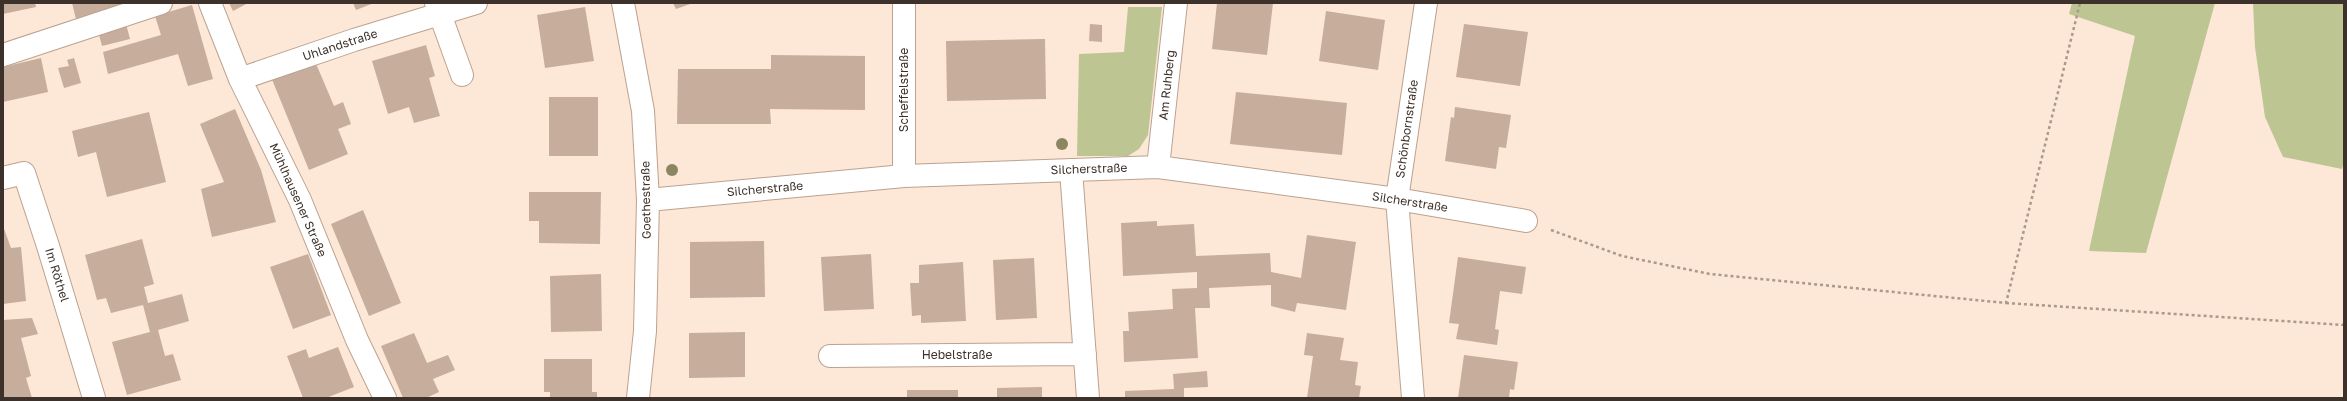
<svg xmlns="http://www.w3.org/2000/svg" width="2347" height="401" font-family="'Golos Text',sans-serif">
<style>
.green{fill:#bdc593}
.building{fill:#c7ad9b}
.lines{fill:none;stroke-linecap:round;stroke-linejoin:round}
.minor-casing{stroke:#bca290;stroke-width:24}
.path{stroke:#aa998d;stroke-width:2.5;stroke-dasharray:3 3;stroke-linecap:butt}
.minor{stroke:#fff;stroke-width:22}
.tree{fill:#8c8561}
.labels{text-anchor:middle;stroke-width:4;stroke-linejoin:round;paint-order:stroke}
.street-label{font-size:12px;fill:#3d322b;stroke:#fff}
</style>
<rect width="100%" height="100%" fill="#fde7d7"/>
<path class="green" d="M2072,3H2215L2146,253L2089,251L2135,36L2069,14Z
M2253,3H2344V161L2342,169L2283,157L2265,117L2255,47Z
M1128,7H1162L1148,135L1139,149L1128,156H1077L1079,54L1124,52Z"/>
<path class="building" d="M3,3H35L36,7L3,14Z
M72,3H125L76,19Z
M229,3H248L233,11Z
M353,3H374L356,10Z
M673,3H693L676,9Z
M1217,3H1273L1267,55L1212,49Z
M192,5L213,79L188,86L178,54L108,74L103,52L161,35L155,16Z
M585,7L594,61L545,68L537,15Z
M1326,11L1385,20L1378,70L1319,61Z
M126,24L130,39L102,46L98,31Z
M1090,24L1102,25V42L1089,41Z
M1464,24L1528,32L1520,86L1456,77Z
M1045,39L1046,99L947,101L946,41Z
M426,45L435,76L429,78L440,116L414,123L409,107L388,114L372,61Z
M771,55L865,56V110L770,109L771,124H677L678,69H771Z
M41,58L48,92L3,102V67Z
M74,58L81,83L64,88L58,68L69,66L67,60Z
M314,59L334,106L343,102L351,124L338,129L348,154L309,170L271,77Z
M1236,92L1347,103L1342,155L1230,144Z
M549,97H598V156H549Z
M1455,107L1511,115L1506,148L1499,147L1496,169L1445,161L1451,117L1454,118Z
M235,109L261,170L276,222L212,237L201,189L224,182L200,124Z
M149,112L166,182L107,197L96,152L78,157L72,131Z
M529,192H601L600,244L539,243V221H529Z
M363,210L401,303L369,316L331,224Z
M1157,221V226L1194,224L1196,256L1270,253L1271,272L1301,278L1307,235L1356,242L1346,310L1297,303L1295,312L1271,306V285L1209,288L1210,308H1195L1198,358L1124,362L1123,331H1129L1128,312L1173,309L1172,289L1197,288V272L1123,276L1121,223Z
M3,226L11,248L21,247L26,301L3,304Z
M142,239L154,284L144,287L148,303L182,294L189,321L158,330L165,356L173,354L181,380L127,395L112,342L150,332L143,305L111,313L106,298L97,300L85,255Z
M764,241L765,297L690,298V242Z
M308,254L331,315L293,329L270,267Z
M871,254L874,309L824,311L821,257Z
M1458,257L1526,267L1522,294L1500,291L1495,329L1499,330L1497,345L1456,339L1459,324L1449,323Z
M1034,258L1037,318L996,320L993,260Z
M963,262L966,321L921,323V315L912,316L910,283H919V265Z
M601,274L602,331L551,332L550,276Z
M32,318L38,334L21,338L31,376L26,378L32,398H3V320Z
M745,332V377L689,378V333Z
M414,333L427,363L448,355L455,370L433,379L439,392L426,398H403L381,346Z
M1307,333L1344,338L1340,360L1358,362L1355,385L1361,386L1359,398H1307L1313,356L1304,355Z
M338,347L354,387L326,398H303L287,356L306,349L309,358Z
M1464,355L1518,362L1514,390L1510,389L1509,398H1458Z
M544,359H592V392H597V398H550V392H544Z
M1207,371L1208,387L1184,388V398H1125V391L1174,389L1173,374Z
M1042,387V398H997V388Z
M907,390H958V398H907Z"/>
<g class="lines">
<defs>
<path id="minor" d="M210,3L240,79L300,200L357,340L385,398
M436,3L462,75
M623,3L643,111L648,200L645,331L638,398
M3,55L161,3
M240,79L354,40L476,3
M1158,167L1176,3
M1071,170L1088,398
M904,176V3
M3,178L24,173L48,246L94,398
M648,200L904,176L1158,167L1397,199L1526,221
M830,356L1085,354
M1413,398L1397,199L1426,3"/>
</defs>
<use href="#minor" class="minor-casing"/>
<path class="path" d="M1551,230L1622,256L1710,274L2006,303L2080,3
M2006,303L2344,325"/>
<use href="#minor" class="minor"/>
</g>
<g class="tree">
<circle cx="1062" cy="144" r="6"/>
<circle cx="672" cy="170" r="6"/>
</g>
<g class="labels">
<g class="street-label">
<text transform="translate(340 45) rotate(-18)" y="4">Uhlandstraße</text>
<text transform="translate(1167 85) rotate(-84)" y="4">Am Ruhberg</text>
<text transform="translate(904 90) rotate(-90)" y="4">Scheffelstraße</text>
<text transform="translate(1407 129) rotate(-82)" y="4">Schönbornstraße</text>
<text transform="translate(1089 169) rotate(-2)" y="4">Silcherstraße</text>
<text transform="translate(765 189) rotate(-5)" y="4">Silcherstraße</text>
<text transform="translate(298 200) rotate(66)" y="4">Mühlhausener Straße</text>
<text transform="translate(646 200) rotate(-91)" y="4">Goethestraße</text>
<text transform="translate(1410 202) rotate(9)" y="4">Silcherstraße</text>
<text transform="translate(57 275) rotate(73)" y="4">Im Röthel</text>
<text x="957" y="359">Hebelstraße</text>
</g>
</g>
<rect width="2347" height="401" fill="none" stroke="#3d322b" stroke-width="8"/>
</svg>
